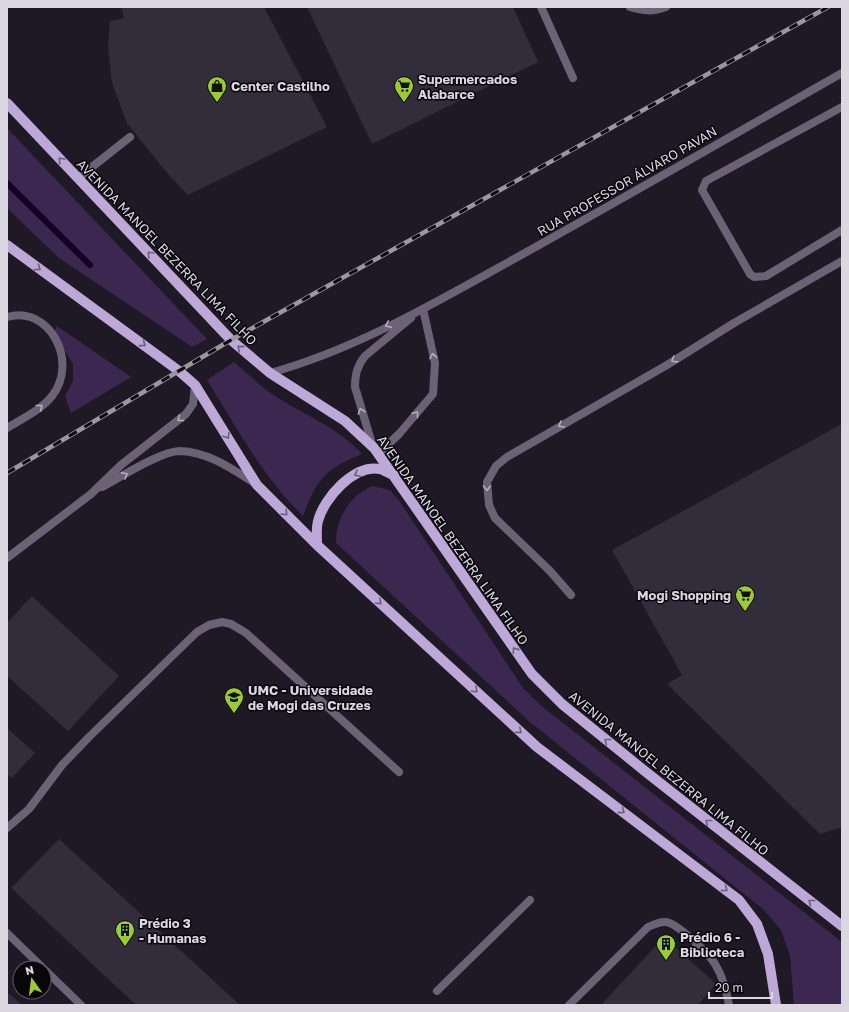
<svg xmlns="http://www.w3.org/2000/svg" width="849" height="1012" font-family="'Golos Text',sans-serif">
<style>
.green{fill:#3c2750}
.lines{fill:none;stroke-linecap:round;stroke-linejoin:round}
.stream{stroke:#130024;stroke-width:6}
.building{fill:#332d3b}
.service{stroke:#6c6278;stroke-width:8}
.minor{stroke:#6c6278;stroke-width:8}
.primary{stroke:#bea8d7;stroke-width:10}
.rail-casing{stroke:#9b97a1;stroke-width:4.5}
.rail{stroke:#08060b;stroke-width:3;stroke-dasharray:9;stroke-linecap:butt}
.oneway{stroke:#6c5f7b}
.oneway2{stroke:#b4aebc}
.labels{text-anchor:middle;stroke-width:3;stroke-linejoin:round;paint-order:stroke}
.poi-label{font-size:13px;font-weight:bold;fill:#dbd7e0;stroke:#08060b;text-anchor:start}
.street-label{font-size:13px;fill:#dbd7e0;stroke:#08060b}
</style>
<rect width="100%" height="100%" fill="#1f1926"/>
<path class="green" d="M7,128L207,339L192,347L59,258L7,208Z
M57,326L131,377L71,413L65,396L73,381V364L54,332Z
M234,362C247,373 259,385 272,394C302,414 338,427 362,454C326,468 316,480 303,516C262,476 237,428 207,380Z
M372,486L390,490L400,502L523,688L539,704L842,942V1005H794L790,956L781,930L764,910L530,722L336,543C336,518 349,497 372,486Z"/>
<g class="lines">
<path class="stream" d="M7,183L90,265"/>
</g>
<path class="building" d="M121,7H264L327,127L188,195L166,172L127,123L112,83L108,46L110,21L124,18Z
M307,7H513L538,62L372,144Z
M842,424V827L820,834L667,684L682,675L612,550Z
M32,596L119,676L68,731L7,676V623Z
M7,728L35,753L12,778L7,774Z
M59,839L240,1005H136L11,888Z
M664,937L716,984L698,1005H601Z
M7,992L22,1005H7Z"/>
<g class="lines">
<path class="service" d="M541,7L573,78
M630,7C643,11 653,12 666,7
M842,107L706,181L702,190L750,274L754,277L766,276L842,230
M78,178L130,137
M7,317C50,305 79,362 52,396C41,410 22,419 7,428
M378,454L399,434L433,394L435,363L423,309
M571,595L550,571L495,518L489,505L487,482L496,466L507,457L667,365L734,323L842,261
M7,828L29,809L62,765L89,737L197,632L209,625L222,622L231,624L246,633L399,772
M7,933L43,968
M44,969L81,1005
M437,991L530,900
M569,1005L648,927C654,925 659,921 666,922C677,923 709,954 715,964C723,977 726,990 729,1005"/>
<path class="minor" d="M270,373C357,349 436,302 514,259C624,198 733,135 842,73
M373,447L355,387C355,375 357,366 365,356L411,318
M102,487C119,478 161,451 180,451C209,452 232,469 256,484
M7,558L91,494L121,465L186,414L193,404L195,385"/>
<path class="primary" d="M7,103L231,340L270,373L345,421L374,448L532,674L562,704L646,772L842,926
M7,245L179,371L195,385L257,485L317,545L537,747L739,900L757,924L768,954L776,1005
M317,545C317,537 316,528 318,521C324,498 354,464 380,469C384,470 389,474 394,475"/>
<defs>
<path id="rail" d="M7,473L231,340L828,7"/>
</defs>
<use href="#rail" class="rail-casing"/>
<use href="#rail" class="rail"/>
</g>
<defs><path id="oneway-chevron" d="M-2-3.5L2.5 0L-2 3.5" fill="none" stroke-width="1.6" stroke-linecap="round" stroke-linejoin="round"/></defs>
<g class="oneway">
<use href="#oneway-chevron" transform="translate(61 160) rotate(-133)"/>
<use href="#oneway-chevron" transform="translate(150 254) rotate(-133)"/>
<use href="#oneway-chevron" transform="translate(38 268) rotate(36)"/>
<use href="#oneway-chevron" transform="translate(143 344) rotate(36)"/>
<use href="#oneway-chevron" transform="translate(240 348) rotate(-140)"/>
<use href="#oneway-chevron" transform="translate(227 436) rotate(58)"/>
<use href="#oneway-chevron" transform="translate(357 474) rotate(153)"/>
<use href="#oneway-chevron" transform="translate(285 513) rotate(46)"/>
<use href="#oneway-chevron" transform="translate(379 602) rotate(42)"/>
<use href="#oneway-chevron" transform="translate(515 650) rotate(-125)"/>
<use href="#oneway-chevron" transform="translate(475 690) rotate(43)"/>
<use href="#oneway-chevron" transform="translate(519 731) rotate(42)"/>
<use href="#oneway-chevron" transform="translate(607 741) rotate(-141)"/>
<use href="#oneway-chevron" transform="translate(622 811) rotate(37)"/>
<use href="#oneway-chevron" transform="translate(708 822) rotate(-141)"/>
<use href="#oneway-chevron" transform="translate(725 889) rotate(37)"/>
<use href="#oneway-chevron" transform="translate(811 902) rotate(-142)"/>
</g>
<g class="oneway2">
<use href="#oneway-chevron" transform="translate(388 325) rotate(155)"/>
<use href="#oneway-chevron" transform="translate(433 356) rotate(-100)"/>
<use href="#oneway-chevron" transform="translate(674 360) rotate(148)"/>
<use href="#oneway-chevron" transform="translate(40 407) rotate(-39)"/>
<use href="#oneway-chevron" transform="translate(361 411) rotate(-109)"/>
<use href="#oneway-chevron" transform="translate(416 414) rotate(-50)"/>
<use href="#oneway-chevron" transform="translate(180 419) rotate(142)"/>
<use href="#oneway-chevron" transform="translate(561 425) rotate(150)"/>
<use href="#oneway-chevron" transform="translate(125 475) rotate(-29)"/>
<use href="#oneway-chevron" transform="translate(487 488) rotate(91)"/>
</g>
<defs>
<symbol id="shop-pin" viewBox="-11 -11 22 30"><path d="M0 17L-7.5 6A9.5 9.5 0 1 1 7.5 6Z" fill="#9bcb33" stroke="#08060b"/><path d="M-5-2.5h2.3a2.7 3.5 0 0 1 5.4 0H5L5.5 6h-11ZM-1.5-2.5h3a1.5 2.3 0 0 0-3 0Z" fill="#111"/></symbol>
<symbol id="supermarket-pin" viewBox="-11 -11 22 30"><path d="M0 17L-7.5 6A9.5 9.5 0 1 1 7.5 6Z" fill="#9bcb33" stroke="#08060b"/><path d="M-6-5.5h2.5l.6 2H6L4.5 2H-2.5L-4.4-4H-6ZM-1.5 3.2a1.3 1.3 0 1 0 .1 0ZM3 3.2a1.3 1.3 0 1 0 .1 0Z" fill="#111"/></symbol>
<symbol id="university-pin" viewBox="-11 -11 22 30"><path d="M0 17L-7.5 6A9.5 9.5 0 1 1 7.5 6Z" fill="#9bcb33" stroke="#08060b"/><path d="M0-5L7-2L0 1L-7-2ZM-4 1L0 2.5L4 1V4Q0 6-4 4Z" fill="#111"/></symbol>
<symbol id="building-pin" viewBox="-11 -11 22 30"><path d="M0 17L-7.5 6A9.5 9.5 0 1 1 7.5 6Z" fill="#9bcb33" stroke="#08060b"/><path d="M-4-6H4V6H1V3H-1V6H-4ZM-2.5-4.3h1.7v1.8h-1.7ZM.8-4.3h1.7v1.8H.8ZM-2.5-1h1.7V.8h-1.7ZM.8-1h1.7V.8H.8Z" fill="#111"/></symbol>
</defs>
<g fill-rule="evenodd">
<use href="#shop-pin" x="206" y="75" width="22" height="30"/>
<use href="#supermarket-pin" x="393" y="75" width="22" height="30"/>
<use href="#supermarket-pin" x="734" y="584" width="22" height="30"/>
<use href="#university-pin" x="223" y="686" width="22" height="30"/>
<use href="#building-pin" x="114" y="919" width="22" height="30"/>
<use href="#building-pin" x="655" y="933" width="22" height="30"/>
</g>
<g class="labels">
<g class="poi-label">
<text x="418" y="84">Supermercados<tspan x="418" dy="15">Alabarce</tspan></text>
<text x="231" y="91">Center Castilho</text>
<text x="731" y="600" text-anchor="end">Mogi Shopping</text>
<text x="248" y="695">UMC - Universidade<tspan x="248" dy="15">de Mogi das Cruzes</tspan></text>
<text x="139" y="928">Prédio 3<tspan x="139" dy="15">- Humanas</tspan></text>
<text x="680" y="942">Prédio 6 -<tspan x="680" dy="15">Biblioteca</tspan></text>
</g>
<g class="street-label">
<text transform="translate(627 181) rotate(-30)" y="5">RUA PROFESSOR ÁLVARO PAVAN</text>
<text transform="translate(167 252) rotate(46)" y="5">AVENIDA MANOEL BEZERRA LIMA FILHO</text>
<text transform="translate(453 540) rotate(55)" y="5">AVENIDA MANOEL BEZERRA LIMA FILHO</text>
<text transform="translate(669 773) rotate(39)" y="5">AVENIDA MANOEL BEZERRA LIMA FILHO</text>
</g>
</g>
<rect width="849" height="1012" fill="none" stroke="#dbd7e0" stroke-width="16"/>
<g transform="translate(32 980) rotate(346)"><circle r="19" fill="#08060b" stroke="#5c5a60"/>
<path d="M0-3L7 15L0 10L-7 15Z" fill="#9bcb33"/>
<text y="-6" font-size="11" font-weight="bold" text-anchor="middle" fill="#dbd7e0">N</text>
</g>
<path d="M709 992v6h63v-6" fill="none" stroke="#dbd7e0" stroke-width="2"/>
<text x="715" y="992" font-size="12" fill="#dbd7e0" stroke="#08060b" stroke-width="3" paint-order="stroke">20 m</text>
</svg>
